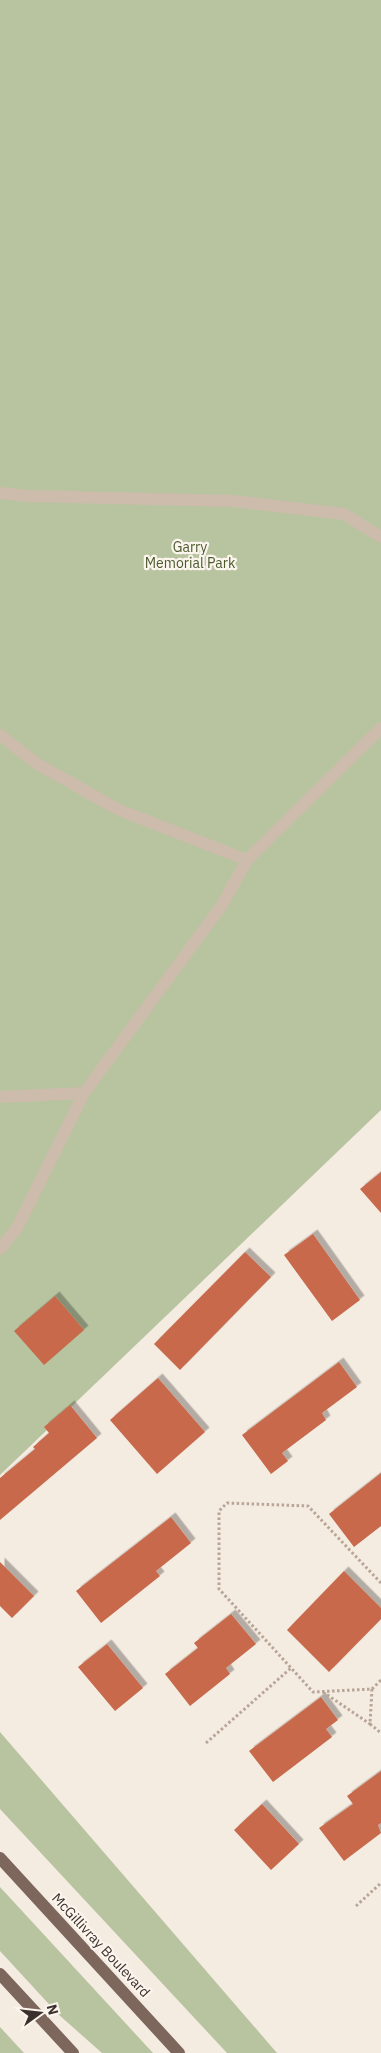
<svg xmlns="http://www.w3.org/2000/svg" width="381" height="2053" font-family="'IBM Plex Sans',sans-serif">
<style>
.green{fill:#b8c4a0}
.building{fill:#c8694b;filter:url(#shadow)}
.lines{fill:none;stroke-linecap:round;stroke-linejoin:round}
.path{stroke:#b9a596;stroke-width:3;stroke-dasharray:2.5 2.5;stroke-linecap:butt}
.service{stroke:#cdbbac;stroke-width:12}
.primary{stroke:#7d675c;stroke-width:12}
.labels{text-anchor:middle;stroke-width:4.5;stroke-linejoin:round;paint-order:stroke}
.park-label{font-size:14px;fill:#4a5a2e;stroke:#fbf5ee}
.street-label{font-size:14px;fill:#3b302b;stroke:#fbf5ee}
</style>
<defs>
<filter id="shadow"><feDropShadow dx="4.5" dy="-4.5" stdDeviation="0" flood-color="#0004"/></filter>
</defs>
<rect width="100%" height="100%" fill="#f4ebe1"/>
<path class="green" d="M0,0H381V1110L0,1475Z
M0,1732L277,2053H227L0,1809Z
M0,1887L153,2053H102L58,2014L0,1951Z
M0,2027L24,2053H0Z"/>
<path class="building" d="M381,1172V1213L360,1189Z
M313,1234L360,1300L332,1321L284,1255Z
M245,1252L271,1277L180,1370L154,1344Z
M55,1296L84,1330L44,1365L14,1331Z
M339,1362L357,1387L322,1413L326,1420L282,1453L288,1461L271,1474L242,1435Z
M158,1378L205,1432L157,1474L110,1420Z
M70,1405L97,1438L0,1520V1478L35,1449L33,1447L49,1433L44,1427Z
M381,1473V1526L354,1547L329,1514Z
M171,1517L191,1543L156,1571L160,1576L101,1623L76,1591Z
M0,1562L34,1596L12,1618L0,1606Z
M344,1571L381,1608V1619L329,1672L287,1630Z
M231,1614L256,1644L226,1668L230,1674L190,1706L165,1674L198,1648L194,1643Z
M107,1644L143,1688L115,1711L78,1667Z
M321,1697L338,1720L326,1729L332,1737L273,1782L249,1751Z
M381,1771V1823L378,1825L381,1833L344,1861L319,1828L353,1804L347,1796Z
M262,1804L299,1844L271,1870L234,1830Z"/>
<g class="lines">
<path class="path" d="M381,1583L308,1506L227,1503L219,1511V1589L313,1692L372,1689L381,1680
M372,1689L370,1724L381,1733
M323,1692L370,1724
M206,1743L291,1668
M356,1906L381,1883"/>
<path class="service" d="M0,493L29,496L233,501L344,514L381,537
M0,735L36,763L117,809L247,860
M0,1097L84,1093
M0,1249L17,1228L84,1093L222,905L247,860L381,728"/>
<path class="primary" d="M0,1858L179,2053
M0,1974L73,2053"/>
</g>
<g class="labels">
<g class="park-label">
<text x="190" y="552">Garry<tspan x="190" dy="16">Memorial Park</tspan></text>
</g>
<g class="street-label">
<text transform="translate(101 1945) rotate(47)" y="5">McGillivray Boulevard</text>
</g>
</g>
<g transform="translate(40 2013) rotate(75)" stroke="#fbf5ee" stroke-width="4" paint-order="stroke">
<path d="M0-4L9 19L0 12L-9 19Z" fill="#3b302b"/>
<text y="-8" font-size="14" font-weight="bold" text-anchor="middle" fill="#3b302b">N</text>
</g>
</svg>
